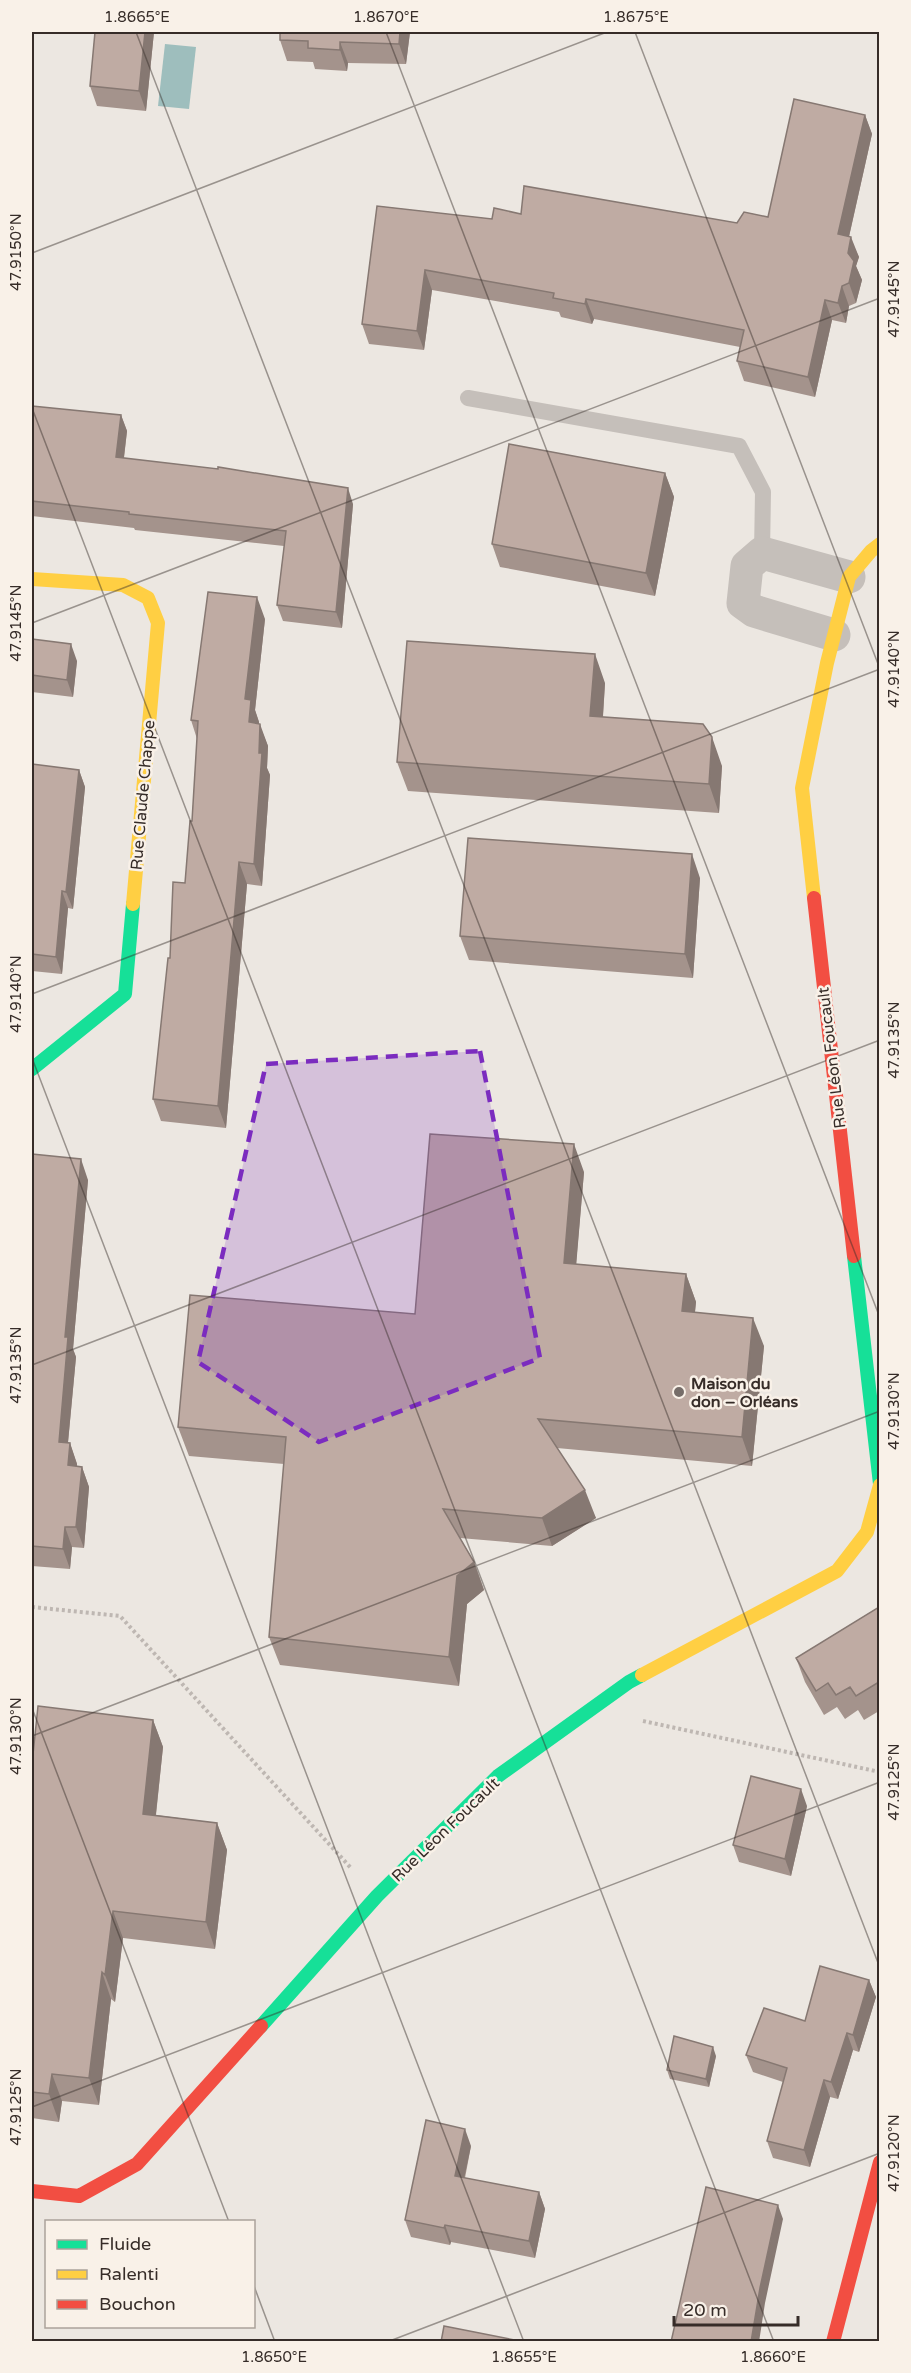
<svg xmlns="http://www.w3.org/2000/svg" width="911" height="2373" font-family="'Varela Round',sans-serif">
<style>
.water{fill:#9ebebd}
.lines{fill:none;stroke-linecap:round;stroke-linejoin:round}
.path{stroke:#beb7b2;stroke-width:4;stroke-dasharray:3 3;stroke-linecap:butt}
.lane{stroke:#c5bfba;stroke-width:16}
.street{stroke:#c5bfba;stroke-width:33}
.fast{stroke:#16e098;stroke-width:14}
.slow{stroke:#ffcf43;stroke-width:14}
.jam{stroke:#f24e42;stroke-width:14}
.wall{fill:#a4938c}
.shaded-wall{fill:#867872}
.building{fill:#bfaba3;stroke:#867872;stroke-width:1.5}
.marked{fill:#7b2cbf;fill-opacity:0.2;stroke:#7b2cbf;stroke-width:4.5;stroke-dasharray:12 8;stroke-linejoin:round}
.ticks{fill:none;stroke:#362c28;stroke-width:1.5;stroke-opacity:0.45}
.poi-dot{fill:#766d69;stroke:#f9f1e8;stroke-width:2}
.labels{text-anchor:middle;stroke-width:5;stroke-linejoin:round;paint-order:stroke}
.street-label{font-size:16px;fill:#362c28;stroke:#f9f1e8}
.poi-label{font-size:16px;font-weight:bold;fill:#362c28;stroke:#f9f1e8;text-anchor:start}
.neatline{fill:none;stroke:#362c28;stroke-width:2}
.ticks-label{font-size:15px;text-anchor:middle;fill:#362c28}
</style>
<rect width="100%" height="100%" fill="#ece7e1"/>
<path class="water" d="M165,44L196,47L189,109L158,106Z"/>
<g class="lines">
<path class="path" d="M32,1607L120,1616L351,1868
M643,1721L880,1772"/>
<path class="lane" d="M468,398L739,446L763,492L762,553"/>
<path class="street" d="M834,635L754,611L743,603L747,566L762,553L849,577"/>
<path class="fast" d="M32,1069L125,994L133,904
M854,1256L880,1484
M261,2026L377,1896L498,1776L629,1682L642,1675"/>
<path class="slow" d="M32,579L123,585L148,598L158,623L133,904
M814,898L802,788L827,663L849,577L871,551L880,544
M642,1675L837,1571L867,1532L880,1485"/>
<path class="jam" d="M814,898L854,1256
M32,2191L79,2196L137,2164L261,2026
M833,2342L880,2162"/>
</g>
<path class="wall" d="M95,32H154L146,111L97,106L90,86Z
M280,32H410L406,64L348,63L347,71L315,69L313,62L287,61L280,40Z
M865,115L872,134L849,237L859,257L856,266L862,280L856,303L849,306L846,323L832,320L815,397L744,381L737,361L740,347L594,319L592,324L561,317L559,312L432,290L424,350L369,344L362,324L377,206L492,219L521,214L737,223L768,217Z
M32,406L121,415L127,431L124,458L353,504L342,628L283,621L277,605L284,546L135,530L134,528L32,516Z
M665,473L674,497L655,596L500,567L492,544Z
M265,619L255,710L259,722V724L268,746L267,768L270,775L262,886L247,884L226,1128L161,1121L153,1099L170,958L185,883L192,821L197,739L191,720Z
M32,639L77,661L73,697L32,692Z
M605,683L603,717L722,766L719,813L408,791L397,762Z
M32,764L79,770L85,787L73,909L68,908L62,974L32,971Z
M700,878L693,978L469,960L460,936Z
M32,1154L88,1180L73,1349L76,1357L68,1443H70L77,1464V1466L82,1467L89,1487L84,1548L72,1547L70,1569L32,1566Z
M584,1172L576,1264L686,1274L696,1302L695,1312L764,1346L752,1466L557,1448L596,1518L552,1546L460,1538L474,1562L484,1590L467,1604L459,1686L280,1665L269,1637L284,1464L189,1456L178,1427L415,1314Z
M879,1607V1711L864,1720L858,1710L845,1719L837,1707L824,1715L805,1682L796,1658Z
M153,1720L163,1747L156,1815L217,1823L227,1850L215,1949L123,1938L115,2002L111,1999L99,2105L62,2101L59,2122L32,2118V1764Z
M807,1806L791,1876L739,1862L733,1845Z
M869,1980L876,1997L859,2052L853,2050L838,2099L830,2097L810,2167L773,2158L767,2141L783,2082L753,2072L746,2055L805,2021Z
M716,2056L709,2087L670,2079L667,2070Z
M471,2146L465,2178L539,2192L545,2209L535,2258L451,2242L450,2245L411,2237L405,2220Z"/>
<path class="shaded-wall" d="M145,32H154L146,111L139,91Z
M400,32H410L406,64L399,44Z
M340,42L348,63L347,71L340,50Z
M865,115L872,134L845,254L838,234Z
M851,237L859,257L856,266L862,280L856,303L849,283L848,253Z
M425,270L432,290L424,350L417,331Z
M842,286L849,306L846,323L838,303Z
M586,299L594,319L592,324L585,304Z
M825,300L832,320L815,397L808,377Z
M121,415L127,431L122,473L116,457Z
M665,473L674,497L655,596L646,573Z
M348,488L353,504L342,628L336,612Z
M257,597L265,619L255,710L259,722L257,744L249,722L245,699Z
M71,644L77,661L73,697L67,680Z
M595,654L605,683L601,745L590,716Z
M260,724L268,746L267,768L270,775L262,886L254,864Z
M712,737L722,766L719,813L709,784Z
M79,770L85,787L73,909L66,892Z
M692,854L700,878L693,978L685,954Z
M239,862L247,884L226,1128L218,1106Z
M62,891L68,908L62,974L56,957Z
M574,1144L584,1172L574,1291L564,1263Z
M81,1159L88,1180L73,1349L76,1357L66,1463L59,1442L65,1337Z
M686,1274L696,1302L692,1339L682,1311Z
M753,1318L764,1346L752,1466L742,1437Z
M70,1443L77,1464L75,1486L68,1465Z
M82,1467L89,1487L84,1548L76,1527Z
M585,1490L596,1518L552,1546L542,1518Z
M65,1527L72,1547L70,1569L63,1549Z
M474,1562L484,1590L467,1604L459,1686L449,1657L457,1576Z
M153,1720L163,1747L153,1841L143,1814Z
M801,1789L807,1806L791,1876L785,1859Z
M217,1823L227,1850L215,1949L206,1922Z
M113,1911L123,1938L115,2002L105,1975Z
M102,1972L111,1999L99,2105L89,2078Z
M869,1980L876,1997L859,2052L853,2035Z
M847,2033L853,2050L838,2099L831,2082Z
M713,2047L716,2056L709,2087L706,2079Z
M52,2074L62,2101L59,2122L49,2094Z
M824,2080L830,2097L810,2167L804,2150Z
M465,2129L471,2146L461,2193L455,2176Z
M539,2192L545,2209L535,2258L529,2241Z
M778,2205L783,2219L765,2303L759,2342H751L760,2288Z
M445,2225L451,2242L450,2245L444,2228Z"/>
<path class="building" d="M95,32H145L139,91L90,86Z
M280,32H400L399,44L340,42V50L308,48V41L280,40Z
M794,99L865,115L838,234L851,237L848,253L854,261L849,283L842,286L838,303L825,300L808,377L737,361L744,330L586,299L585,304L553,298L554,293L425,270L417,331L362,324L377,206L492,219L494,208L521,214L524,186L737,223L744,212L768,217Z
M32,406L121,415L116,457L218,469V467L348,488L336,612L277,605L286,531L129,514V512L32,501Z
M509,444L665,473L646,573L492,544Z
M208,592L257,597L245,699L251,700L249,722L260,724L259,753H262L254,864L239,862L218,1106L153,1099L168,958H170L173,882L185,883L190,821H192L198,721L191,720Z
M32,639L71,644L67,680L32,675Z
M407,641L595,654L590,716L703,724L712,737L709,784L397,762Z
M32,764L79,770L66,892L62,891L56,957L32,954Z
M468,838L692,854L685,954L460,936Z
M430,1134L574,1144L564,1263L686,1274L682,1311L753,1318L742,1437L538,1419L585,1490L542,1518L443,1509L474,1562L457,1576L449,1657L269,1637L286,1437L178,1427L190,1295L415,1314Z
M32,1154L81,1159L65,1337H68L59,1442L70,1443L68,1465L82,1467L76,1527H65L63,1549L32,1546Z
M879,1607V1682L856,1696L850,1687L836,1695L828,1683L816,1691L796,1658Z
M38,1706L153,1720L143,1814L217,1823L206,1922L113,1911L105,1975L102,1972L89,2078L52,2074L49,2094L32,2092V1764Z
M751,1776L801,1789L785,1859L733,1845Z
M820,1966L869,1980L853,2035L847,2033L831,2082L824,2080L804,2150L767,2141L787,2068L746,2055L764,2008L805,2021Z
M674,2036L713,2047L706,2079L667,2070Z
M426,2120L465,2129L455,2176L539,2192L529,2241L445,2225L444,2228L405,2220Z
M706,2187L778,2205L760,2288L751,2342H671Z
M444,2326L525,2342H441Z"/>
<path class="marked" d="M480,1051L540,1358L319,1442L198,1362L266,1064Z"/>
<path class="ticks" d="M136,32L880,1968M386,32L880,1318M635,32L880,669M32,253L607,32M32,408L774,2342M32,623L880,298M32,994L880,669M32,1058L524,2342M32,1365L880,1040M32,1708L229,2222M32,1736L880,1411M32,2107L880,1782M254,2286L275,2342M387,2342L880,2153"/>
<circle class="poi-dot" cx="679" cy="1392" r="6"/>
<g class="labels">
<g class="street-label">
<text transform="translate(142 795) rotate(-85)" y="6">Rue Claude Chappe</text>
<text transform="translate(831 1058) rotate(-97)" y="6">Rue Léon Foucault</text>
<text transform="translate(445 1829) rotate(-44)" y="6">Rue Léon Foucault</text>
</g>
<g class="poi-label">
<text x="691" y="1389">Maison du<tspan x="691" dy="18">don – Orléans</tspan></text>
</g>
</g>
<rect width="911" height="2373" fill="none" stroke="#f9f1e8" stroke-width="66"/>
<rect x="45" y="2220" width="210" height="108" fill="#f9f1e8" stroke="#aba29b" stroke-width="1.5"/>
<rect x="57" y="2240" width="30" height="9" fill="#16e098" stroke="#aba29b" stroke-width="1.5"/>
<text x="99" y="2250" font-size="18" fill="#362c28">Fluide</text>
<rect x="57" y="2270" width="30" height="9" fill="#ffcf43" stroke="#aba29b" stroke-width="1.5"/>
<text x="99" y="2280" font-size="18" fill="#362c28">Ralenti</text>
<rect x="57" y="2300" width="30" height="9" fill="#f24e42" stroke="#aba29b" stroke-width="1.5"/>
<text x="99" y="2310" font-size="18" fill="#362c28">Bouchon</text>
<path d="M674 2316v9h124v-9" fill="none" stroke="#362c28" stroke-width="3"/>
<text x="683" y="2316" font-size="18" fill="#362c28" stroke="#f9f1e8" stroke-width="4.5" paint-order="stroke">20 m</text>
<rect x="33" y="33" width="845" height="2307" class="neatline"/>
<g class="ticks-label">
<text x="137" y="22">1.8665°E</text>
<text x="386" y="22">1.8670°E</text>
<text x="636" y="22">1.8675°E</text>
<text transform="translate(16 252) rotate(-90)" y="5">47.9150°N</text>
<text transform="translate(894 299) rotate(-90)" y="5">47.9145°N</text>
<text transform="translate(16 623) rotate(-90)" y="5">47.9145°N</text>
<text transform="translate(894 669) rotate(-90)" y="5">47.9140°N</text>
<text transform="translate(16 994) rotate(-90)" y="5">47.9140°N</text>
<text transform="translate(894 1040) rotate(-90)" y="5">47.9135°N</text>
<text transform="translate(16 1365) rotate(-90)" y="5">47.9135°N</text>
<text transform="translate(894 1411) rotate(-90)" y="5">47.9130°N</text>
<text transform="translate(16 1736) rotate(-90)" y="5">47.9130°N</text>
<text transform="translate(894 1782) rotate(-90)" y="5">47.9125°N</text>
<text transform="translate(16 2107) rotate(-90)" y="5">47.9125°N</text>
<text transform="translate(894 2153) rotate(-90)" y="5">47.9120°N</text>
<text x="274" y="2362">1.8650°E</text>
<text x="524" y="2362">1.8655°E</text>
<text x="773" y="2362">1.8660°E</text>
</g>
</svg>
